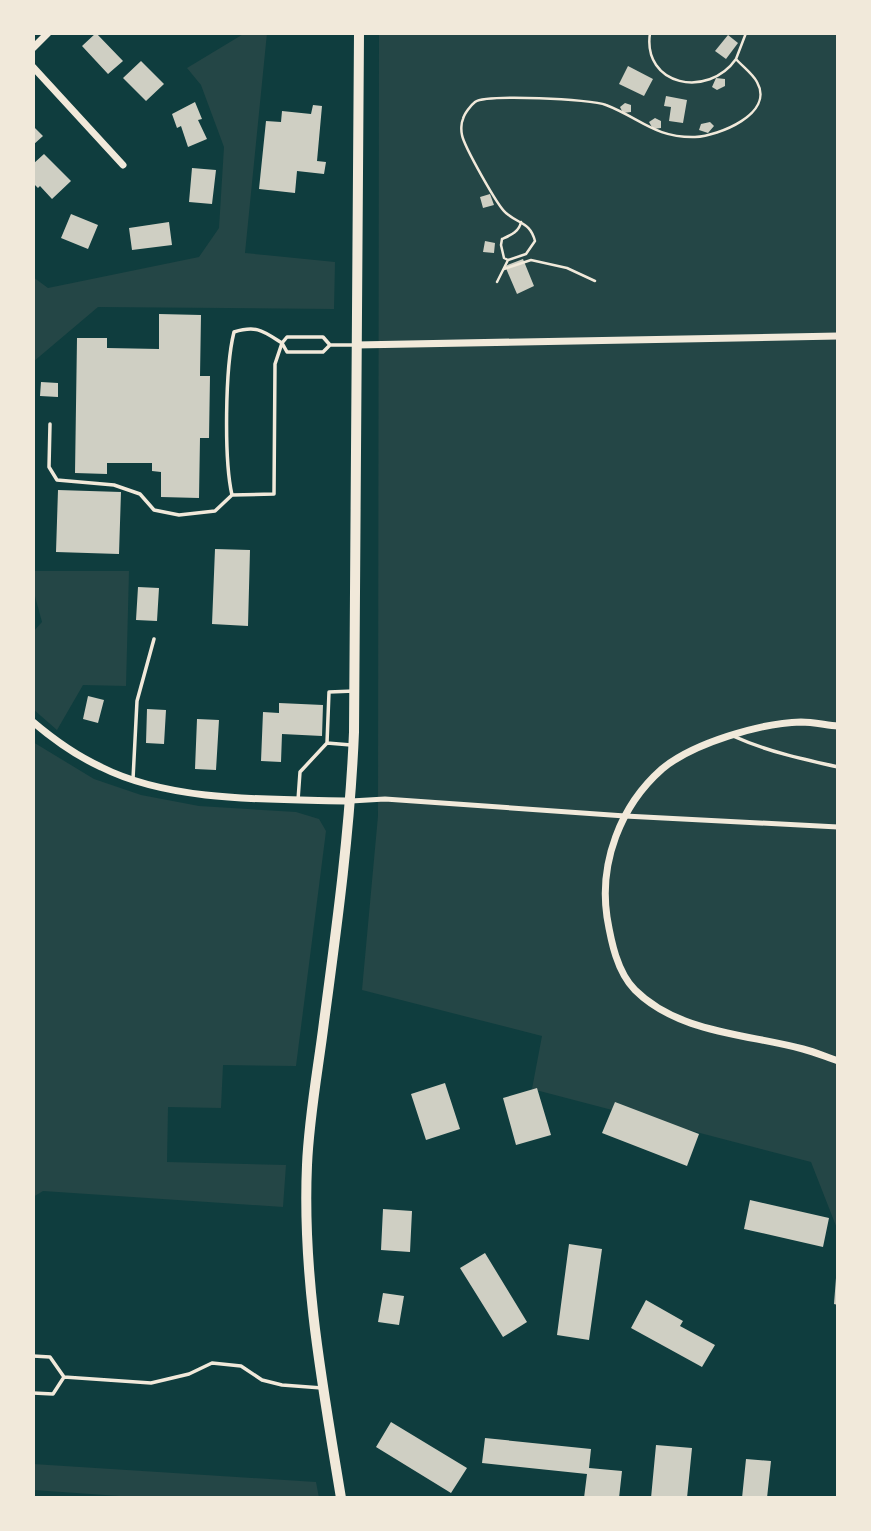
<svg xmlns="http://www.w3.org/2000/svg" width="871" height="1531" font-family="Poppins,sans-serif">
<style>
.green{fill:#244646}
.building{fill:#cfcfc3}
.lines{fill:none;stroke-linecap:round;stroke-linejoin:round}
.path{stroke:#f1e9da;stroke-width:2.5}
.service{stroke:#f1e9da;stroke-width:3.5}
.pedestrian{stroke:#f1e9da;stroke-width:5}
.minor{stroke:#f1e9da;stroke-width:7}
.secondary{stroke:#f1e9da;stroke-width:10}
</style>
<rect width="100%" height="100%" fill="#0f3d3e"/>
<path class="green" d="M245,33H267L245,253L335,262L334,309L98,307L33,362V277L48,288L199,257L219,228L224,147L201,85L187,68Z
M379,33H838V1231L811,1162L532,1089L542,1036L362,990L378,816Z
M33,571H129L126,686L83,685L57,730L33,709V632L42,622L33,589Z
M33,742L94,779L141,795L199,806L296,812L319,819L326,831L296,1066L223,1065L221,1108L168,1107L167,1162L286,1165L283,1207L43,1191L33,1197Z
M33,1464L316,1482L319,1498H148L33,1490Z"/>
<path class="building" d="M96,33L123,61L108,74L82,46Z
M728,35L738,43L726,59L715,51Z
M141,61L164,84L146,101L123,78Z
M628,66L653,79L644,96L619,84Z
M716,78L725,79V86L717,90L712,87Z
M666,96L687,100L683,123L669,121L671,107L664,106Z
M195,102L202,119L198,120L207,139L188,147L181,126L177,128L172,114Z
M625,103L631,105V112L623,113L620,107Z
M313,105L322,106L317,161L326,162L324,174L297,171L295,193L259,189L266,121L281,122L282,111L311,114Z
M655,118L661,121V128L653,129L649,122Z
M710,122L714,126L708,133L699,130L701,124Z
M33,126L43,136L33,145Z
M44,154L71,181L52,199L40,186L38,188L33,183V164Z
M192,168L216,170L212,204L189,202Z
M490,194L494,205L483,208L480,197Z
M71,214L98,225L88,249L61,238Z
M169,222L172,245L132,250L129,228Z
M485,241L495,243L494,253L483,252Z
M523,259L534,286L517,294L505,266Z
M159,314L201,315L200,376H210L209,438H200L199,498L161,497V472L152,471V463H107V474L75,473L77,338H107V348L159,349Z
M41,382L58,383V397L40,396Z
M58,490L121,492L119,554L56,552Z
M215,549L250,550L248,626L212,624Z
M138,587L159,588L157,621L136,620Z
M88,696L104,700L98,723L83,719Z
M279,703L323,705L322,736L282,734L281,762L261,761L263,712L279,713Z
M147,709L166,710L164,744L146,743Z
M197,719L219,720L216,770L195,769Z
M445,1083L460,1129L426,1140L411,1094Z
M537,1088L551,1135L516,1145L503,1098Z
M615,1102L699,1134L687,1166L602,1133Z
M750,1200L829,1218L823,1247L744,1229Z
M383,1209L412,1211L410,1252L381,1250Z
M569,1244L602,1249L589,1340L557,1335Z
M485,1253L527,1322L503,1337L460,1268Z
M836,1278H838V1305L834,1304Z
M383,1293L404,1296L399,1325L378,1322Z
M646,1300L683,1321L680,1326L715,1345L702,1367L631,1328Z
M391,1422L467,1468L451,1493L376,1447Z
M485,1438L591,1449L589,1468L622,1471L619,1498H584L587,1474L482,1463Z
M656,1445L692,1448L687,1498H651Z
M746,1459L771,1461L767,1498H742Z"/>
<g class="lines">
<path class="path" d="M650,33C642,86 708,99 736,59
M521,222C519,232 511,235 502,239L501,245L504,258L508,260L526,254L535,241C530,222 520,225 506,213C498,207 464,146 462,135C461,131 461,123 463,119C464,114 471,105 475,102C486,94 592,99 606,105C640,118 655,138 695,137C718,136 775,114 757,82C753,74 742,66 736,59L746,33
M504,269L531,260L567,268L595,281
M497,282L508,260"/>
<path class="service" d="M330,345L323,337H287L282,343L287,352H323L330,345H354
M50,424L49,467L57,480L114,485L140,494L154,510L179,515L215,511L232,495L274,494L275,364L282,343C263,331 257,325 234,332C225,368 224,460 232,495
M733,736C766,751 802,759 838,767
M351,745L327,743L329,692L354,691
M133,779L137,701L154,639
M298,800L300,772L327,743
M33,1356L50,1357L64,1377
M64,1377L151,1383L189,1374L212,1363L241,1366L262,1380L282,1385L322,1388
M33,1393L53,1394L64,1377"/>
<path class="pedestrian" d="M351,801L385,799L625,816L838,827"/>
<path class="minor" d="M33,48L48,33
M33,67L123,165
M356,345L838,336
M33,722C53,739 77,756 101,767C172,803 273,799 351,801
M838,726C826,725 813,722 801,722C761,723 693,743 662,769C620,806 599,863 607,917C611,941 617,972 635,990C678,1033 747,1034 803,1049C815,1052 826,1057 838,1061"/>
<path class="secondary" d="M341,1498C323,1388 302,1277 307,1165C309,1117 318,1070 324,1022C337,925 350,830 354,732L359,33"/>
</g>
<rect width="871" height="1531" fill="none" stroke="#f1e9da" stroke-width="70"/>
</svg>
